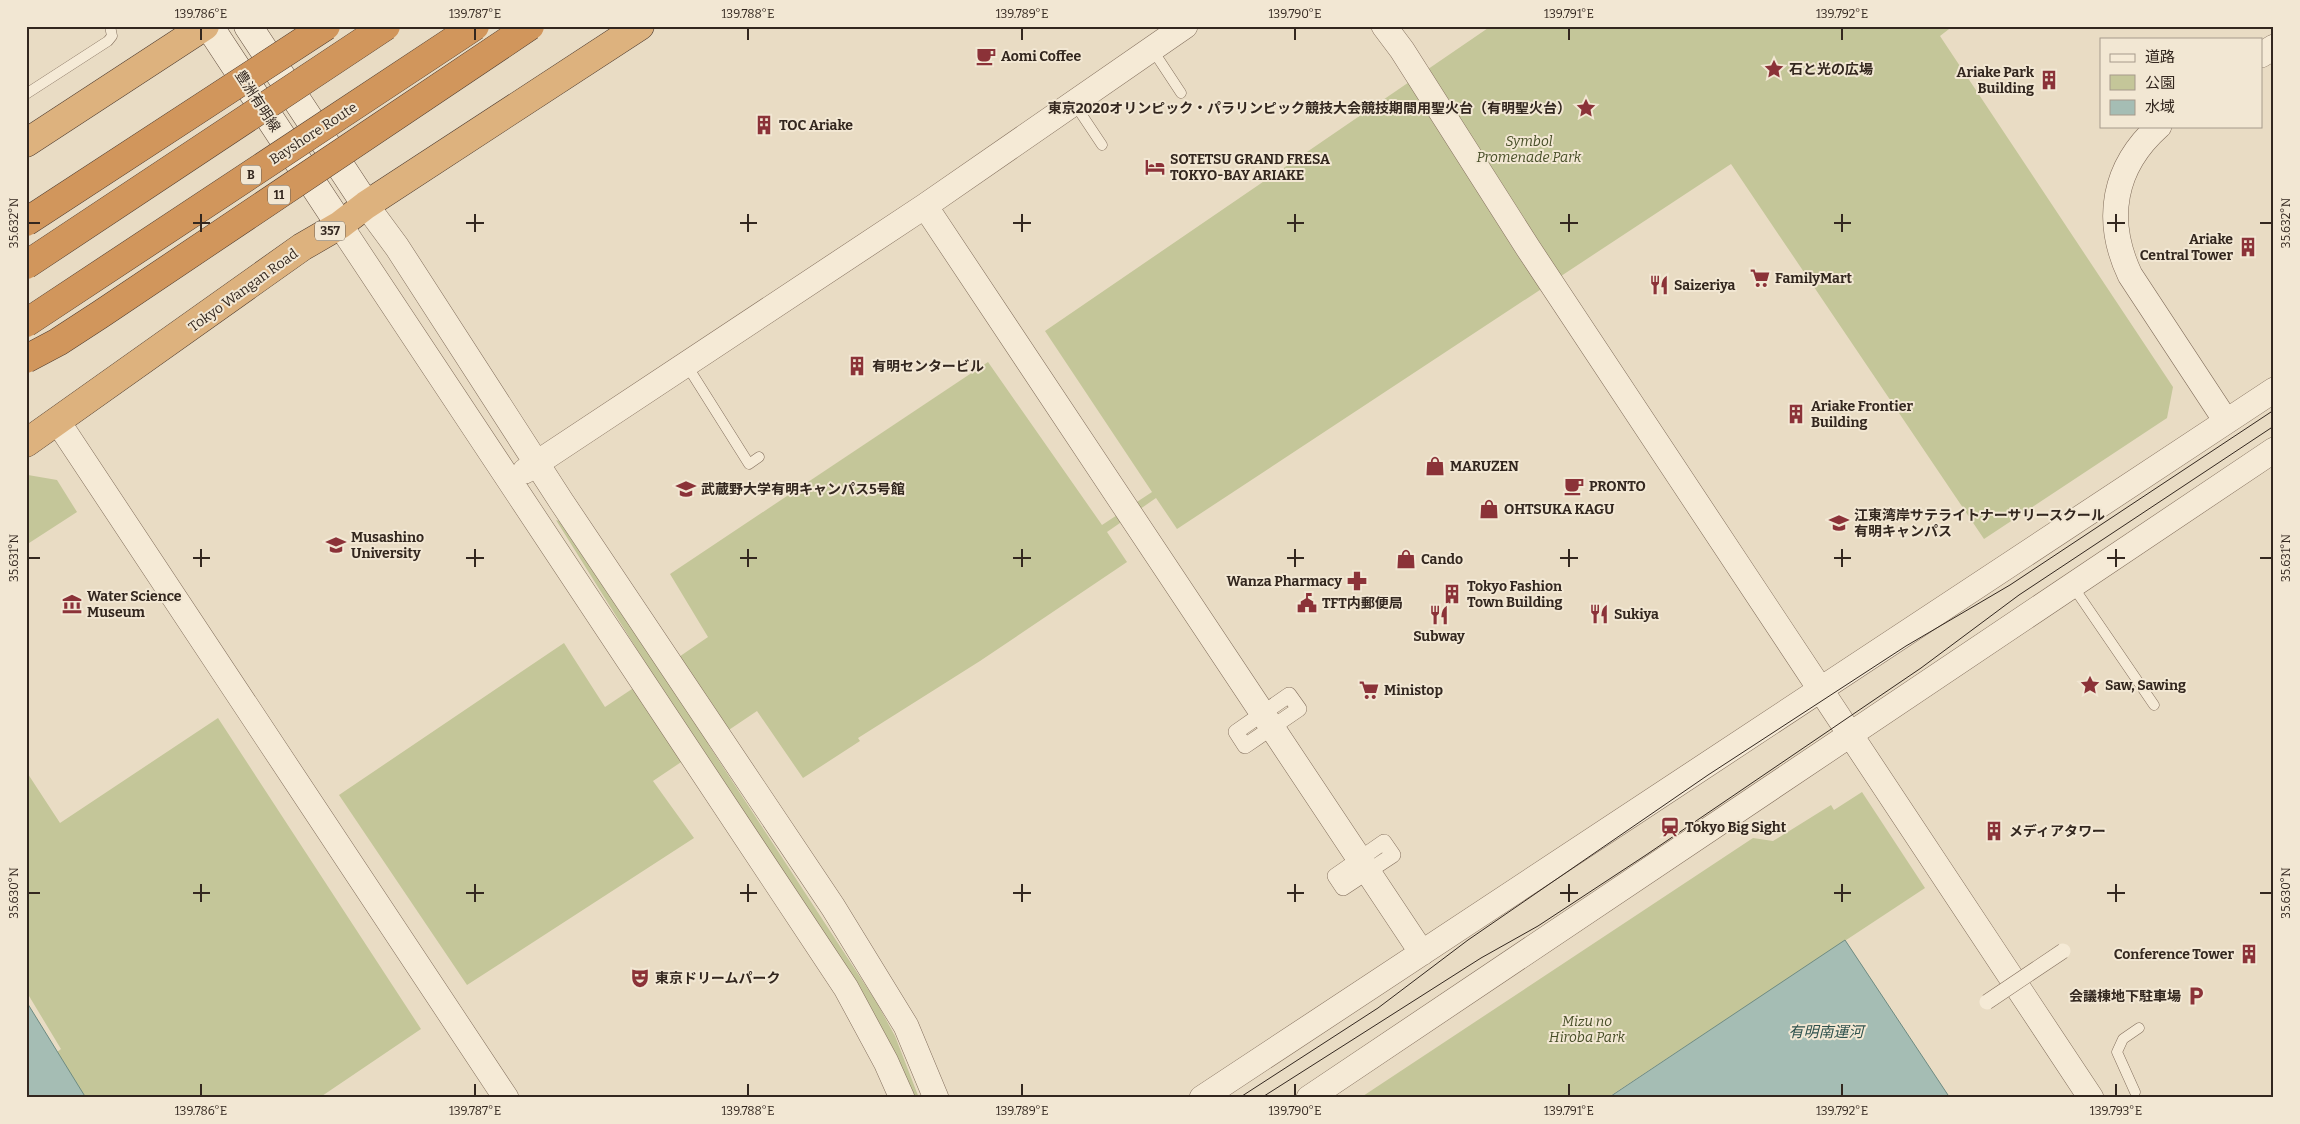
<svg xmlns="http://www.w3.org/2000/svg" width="2300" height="1124" font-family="Bitter,'Noto Sans JP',serif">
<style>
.green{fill:#c4c699}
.water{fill:#a5bdb4;stroke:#6d8a81}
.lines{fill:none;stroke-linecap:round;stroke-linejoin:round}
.service-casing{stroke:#826e5c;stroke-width:11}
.pedestrian-casing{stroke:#826e5c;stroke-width:16}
.tertiary-casing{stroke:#826e5c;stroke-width:26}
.secondary-casing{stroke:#644f3f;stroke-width:29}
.trunk-casing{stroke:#503d30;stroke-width:29}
.service{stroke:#f5ead6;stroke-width:10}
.pedestrian{stroke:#f5ead6;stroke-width:15}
.tertiary{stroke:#f5ead6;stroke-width:25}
.secondary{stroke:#f5ead6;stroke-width:28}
.trunk{stroke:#ddb27e;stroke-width:28}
.tram{stroke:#33271f;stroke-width:1}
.pedestrian-bridge-casing{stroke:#826e5c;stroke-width:16;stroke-linecap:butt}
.motorway-bridge-casing{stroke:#503d30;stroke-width:29;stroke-linecap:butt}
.pedestrian-bridge{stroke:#f5ead6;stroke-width:15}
.motorway-bridge{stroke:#d1965c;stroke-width:28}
.ticks{fill:none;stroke:#33271f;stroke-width:2}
.labels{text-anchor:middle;stroke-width:4;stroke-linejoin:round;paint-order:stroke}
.shield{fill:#f2e7d3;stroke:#6c6155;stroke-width:1}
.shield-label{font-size:12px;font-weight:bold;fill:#33271f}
.poi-label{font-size:14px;font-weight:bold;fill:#33271f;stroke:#f2e7d3;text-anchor:start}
.street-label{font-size:14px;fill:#33271f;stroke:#f2e7d3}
.park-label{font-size:14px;font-style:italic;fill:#474e27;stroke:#f2e7d3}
.water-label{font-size:15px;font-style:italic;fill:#2f524d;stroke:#f2e7d3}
.neatline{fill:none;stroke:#33271f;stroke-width:2}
.ticks-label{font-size:12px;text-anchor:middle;fill:#33271f}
</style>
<rect width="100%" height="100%" fill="#e9dcc4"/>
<path class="green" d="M1491,26H1953L1940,36L2173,387L2167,418L1984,539L1731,164L1177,529L1156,498L1107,532L1127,562L980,661L858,738L860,741L803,778L757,711L708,744L877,1003L895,1036L919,1098H914L882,1029L860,990L702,748L653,781L694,838L467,985L339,795L564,643L605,707L653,675L556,520L559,521L660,670L708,637L670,574L988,362L1102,525L1152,492L1045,331Z
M28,475L57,480L77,512L26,545Z
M218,718L421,1029L319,1098H253L242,1080L253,1098H26V1075L61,1049L26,991V771L60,823Z
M1862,792L1925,888L1607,1098H1360L1753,838L1773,841L1831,805L1834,810Z"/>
<path class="water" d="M1845,940L1950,1098H1608Z
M26,1001L86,1098H26Z"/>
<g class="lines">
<defs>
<path id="service" d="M1152,49L1181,93
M26,94L108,41L112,36L110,26
M1074,103L1102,145
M686,364L749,464L759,457
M2072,585L2154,705
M2135,1092L2117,1052L2123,1039L2139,1028"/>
<path id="pedestrian" d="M1289,695L1299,709L1245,746L1236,732Z
M1384,842L1393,855L1343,888L1335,876Z"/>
<path id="tertiary" d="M1384,26L1402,50L1528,248L2091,1098
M2261,55L2274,47
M2159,126C2113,167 2104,220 2130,275L2226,421
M366,205L397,247L561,501L833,907L906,1026L936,1098
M925,206L1422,953
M340,225L846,988L886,1062L902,1098
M58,422L506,1098
M525,471L925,206L1185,26
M1202,1098L2274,390
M1309,1098L2274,450"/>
<path id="secondary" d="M209,26L340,225
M248,26L366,205"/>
<path id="trunk" d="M26,143L205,26
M26,443L302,247L340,225L366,205L640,26"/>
</defs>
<use href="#service" class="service-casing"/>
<use href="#pedestrian" class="pedestrian-casing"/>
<use href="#tertiary" class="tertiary-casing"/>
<use href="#secondary" class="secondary-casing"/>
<use href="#trunk" class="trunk-casing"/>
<use href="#service" class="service"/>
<use href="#pedestrian" class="pedestrian"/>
<use href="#tertiary" class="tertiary"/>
<use href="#secondary" class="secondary"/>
<use href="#trunk" class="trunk"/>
<path class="tram" d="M1239,1098L1378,1008L1468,940L1708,775L1906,646L2010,585L2274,410
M1261,1098L1481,958L1538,926L1646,855L1921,668L2019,595L2274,426"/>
<defs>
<path id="pedestrian-bridge" d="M1987,1002L2063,951"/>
<path id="motorway-bridge" d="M26,222L326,26
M26,265L386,26
M26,323L475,26
M26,359L58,342L101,314L530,26"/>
</defs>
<use href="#pedestrian-bridge" class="pedestrian-bridge-casing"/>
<use href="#motorway-bridge" class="motorway-bridge-casing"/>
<use href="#pedestrian-bridge" class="pedestrian-bridge"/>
<use href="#motorway-bridge" class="motorway-bridge"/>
</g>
<path class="ticks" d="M201,28V40M475,28V40M748,28V40M1022,28V40M1295,28V40M1569,28V40M1842,28V40M201,214V232M475,214V232M748,214V232M1022,214V232M1295,214V232M1569,214V232M1842,214V232M2116,214V232M28,223H40M193,223H210M466,223H484M740,223H757M1013,223H1031M1287,223H1304M1560,223H1578M1834,223H1851M2107,223H2125M2260,223H2272M201,549V567M475,549V567M748,549V567M1022,549V567M1295,549V567M1569,549V567M1842,549V567M2116,549V567M28,558H40M193,558H210M466,558H484M740,558H757M1013,558H1031M1287,558H1304M1560,558H1578M1834,558H1851M2107,558H2125M2260,558H2272M201,884V902M475,884V902M748,884V902M1022,884V902M1295,884V902M1569,884V902M1842,884V902M2116,884V902M28,893H40M193,893H210M466,893H484M740,893H757M1013,893H1031M1287,893H1304M1560,893H1578M1834,893H1851M2107,893H2125M2260,893H2272M201,1084V1096M475,1084V1096M748,1084V1096M1022,1084V1096M1295,1084V1096M1569,1084V1096M1842,1084V1096M2116,1084V1096"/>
<defs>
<symbol id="cafe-bare" viewBox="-9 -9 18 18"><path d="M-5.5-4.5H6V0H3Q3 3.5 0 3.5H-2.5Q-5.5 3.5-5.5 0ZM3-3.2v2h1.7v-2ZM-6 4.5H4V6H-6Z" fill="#8b3238" stroke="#f2e7d3" stroke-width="2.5" paint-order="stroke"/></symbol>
<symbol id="sight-bare" viewBox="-9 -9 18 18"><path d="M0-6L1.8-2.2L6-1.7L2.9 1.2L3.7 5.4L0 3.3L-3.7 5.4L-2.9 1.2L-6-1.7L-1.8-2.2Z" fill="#8b3238" stroke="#f2e7d3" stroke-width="2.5" paint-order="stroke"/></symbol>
<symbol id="building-bare" viewBox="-9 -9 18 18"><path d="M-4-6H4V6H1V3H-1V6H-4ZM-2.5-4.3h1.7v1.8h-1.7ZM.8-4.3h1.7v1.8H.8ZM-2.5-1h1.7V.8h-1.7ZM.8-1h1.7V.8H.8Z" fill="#8b3238" stroke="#f2e7d3" stroke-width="2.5" paint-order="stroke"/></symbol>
<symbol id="hotel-bare" viewBox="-9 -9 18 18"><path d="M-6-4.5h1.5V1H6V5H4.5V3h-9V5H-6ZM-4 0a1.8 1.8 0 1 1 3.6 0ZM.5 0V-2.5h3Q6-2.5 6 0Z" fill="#8b3238" stroke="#f2e7d3" stroke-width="2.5" paint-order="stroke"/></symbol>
<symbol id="supermarket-bare" viewBox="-9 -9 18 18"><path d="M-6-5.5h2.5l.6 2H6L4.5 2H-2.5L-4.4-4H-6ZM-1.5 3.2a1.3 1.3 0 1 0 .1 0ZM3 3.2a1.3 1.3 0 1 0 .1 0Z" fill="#8b3238" stroke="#f2e7d3" stroke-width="2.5" paint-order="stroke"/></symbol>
<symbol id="restaurant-bare" viewBox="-9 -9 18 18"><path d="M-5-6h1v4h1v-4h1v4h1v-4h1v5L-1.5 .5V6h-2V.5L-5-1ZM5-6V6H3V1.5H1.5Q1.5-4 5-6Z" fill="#8b3238" stroke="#f2e7d3" stroke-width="2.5" paint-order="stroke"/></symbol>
<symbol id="shop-bare" viewBox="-9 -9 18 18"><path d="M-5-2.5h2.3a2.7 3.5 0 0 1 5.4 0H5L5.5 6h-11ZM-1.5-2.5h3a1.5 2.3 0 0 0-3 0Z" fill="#8b3238" stroke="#f2e7d3" stroke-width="2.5" paint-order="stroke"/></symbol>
<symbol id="university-bare" viewBox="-9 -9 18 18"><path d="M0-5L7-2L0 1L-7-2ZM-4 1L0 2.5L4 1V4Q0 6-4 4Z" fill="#8b3238" stroke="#f2e7d3" stroke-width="2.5" paint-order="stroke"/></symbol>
<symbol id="school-bare" viewBox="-9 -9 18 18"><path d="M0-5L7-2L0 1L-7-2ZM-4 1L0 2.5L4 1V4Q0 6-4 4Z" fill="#8b3238" stroke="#f2e7d3" stroke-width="2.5" paint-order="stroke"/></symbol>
<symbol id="pharmacy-bare" viewBox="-9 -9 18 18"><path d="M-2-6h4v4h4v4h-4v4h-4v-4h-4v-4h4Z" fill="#8b3238" stroke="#f2e7d3" stroke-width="2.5" paint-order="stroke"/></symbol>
<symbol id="civic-bare" viewBox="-9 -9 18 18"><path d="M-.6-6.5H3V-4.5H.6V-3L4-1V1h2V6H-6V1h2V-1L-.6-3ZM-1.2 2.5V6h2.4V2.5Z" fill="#8b3238" stroke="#f2e7d3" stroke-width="2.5" paint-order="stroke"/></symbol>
<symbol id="museum-bare" viewBox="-9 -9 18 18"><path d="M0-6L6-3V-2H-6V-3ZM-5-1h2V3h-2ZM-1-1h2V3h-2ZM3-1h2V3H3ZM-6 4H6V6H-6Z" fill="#8b3238" stroke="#f2e7d3" stroke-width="2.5" paint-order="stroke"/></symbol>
<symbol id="station-bare" viewBox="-9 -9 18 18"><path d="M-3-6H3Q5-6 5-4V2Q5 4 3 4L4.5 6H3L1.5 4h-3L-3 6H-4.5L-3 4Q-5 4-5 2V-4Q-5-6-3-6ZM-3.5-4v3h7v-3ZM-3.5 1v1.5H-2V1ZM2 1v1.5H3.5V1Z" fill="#8b3238" stroke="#f2e7d3" stroke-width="2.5" paint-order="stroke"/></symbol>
<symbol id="theatre-bare" viewBox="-9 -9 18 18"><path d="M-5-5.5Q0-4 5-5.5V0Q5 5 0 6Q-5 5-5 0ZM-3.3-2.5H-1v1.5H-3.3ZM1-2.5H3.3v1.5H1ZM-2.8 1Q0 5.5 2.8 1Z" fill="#8b3238" stroke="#f2e7d3" stroke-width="2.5" paint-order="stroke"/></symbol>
<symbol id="parking-bare" viewBox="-9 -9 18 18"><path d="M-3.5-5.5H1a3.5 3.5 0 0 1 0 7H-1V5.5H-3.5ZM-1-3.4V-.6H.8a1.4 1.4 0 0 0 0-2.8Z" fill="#8b3238" stroke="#f2e7d3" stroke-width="2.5" paint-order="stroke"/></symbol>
</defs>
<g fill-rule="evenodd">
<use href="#cafe-bare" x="972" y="42" width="28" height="28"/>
<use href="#sight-bare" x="1760" y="55" width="28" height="28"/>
<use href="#building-bare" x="2035" y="66" width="28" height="28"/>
<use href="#sight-bare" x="1572" y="94" width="28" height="28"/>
<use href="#building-bare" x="750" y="111" width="28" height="28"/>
<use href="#hotel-bare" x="1141" y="153" width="28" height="28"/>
<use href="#building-bare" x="2234" y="233" width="28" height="28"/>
<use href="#supermarket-bare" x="1746" y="264" width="28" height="28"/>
<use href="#restaurant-bare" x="1645" y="271" width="28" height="28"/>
<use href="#building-bare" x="843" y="352" width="28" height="28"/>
<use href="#building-bare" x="1782" y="400" width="28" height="28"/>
<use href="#shop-bare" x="1421" y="452" width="28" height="28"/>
<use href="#cafe-bare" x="1560" y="472" width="28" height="28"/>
<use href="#university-bare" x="672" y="475" width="28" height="28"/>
<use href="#shop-bare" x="1475" y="495" width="28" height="28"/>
<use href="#school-bare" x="1825" y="509" width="28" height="28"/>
<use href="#university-bare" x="322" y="531" width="28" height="28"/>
<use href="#shop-bare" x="1392" y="545" width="28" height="28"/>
<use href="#pharmacy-bare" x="1343" y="567" width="28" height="28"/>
<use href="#building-bare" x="1438" y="580" width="28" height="28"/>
<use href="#civic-bare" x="1293" y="589" width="28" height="28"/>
<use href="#museum-bare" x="58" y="590" width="28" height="28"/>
<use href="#restaurant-bare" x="1585" y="600" width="28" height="28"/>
<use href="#restaurant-bare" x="1425" y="601" width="28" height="28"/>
<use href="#sight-bare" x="2076" y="671" width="28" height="28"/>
<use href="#supermarket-bare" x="1355" y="676" width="28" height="28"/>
<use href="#station-bare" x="1656" y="813" width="28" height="28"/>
<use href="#building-bare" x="1980" y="817" width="28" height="28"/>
<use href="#building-bare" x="2235" y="940" width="28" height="28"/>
<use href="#theatre-bare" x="626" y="964" width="28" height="28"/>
<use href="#parking-bare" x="2182" y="982" width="28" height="28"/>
</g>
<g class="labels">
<g class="shield">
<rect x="241" y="165.5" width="20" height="19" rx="4"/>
<rect x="268" y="185.5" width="22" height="19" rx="4"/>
<rect x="315" y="221.5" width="30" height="19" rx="4"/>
</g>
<g class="shield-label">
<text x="251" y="179">B</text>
<text x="279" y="199">11</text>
<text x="330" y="235">357</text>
</g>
<g class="poi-label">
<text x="1001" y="61">Aomi Coffee</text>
<text x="1789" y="74">石と光の広場</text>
<text x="2034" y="77" text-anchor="end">Ariake Park<tspan x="2034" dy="16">Building</tspan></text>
<text x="1571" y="113" text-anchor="end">東京2020オリンピック・パラリンピック競技大会競技期間用聖火台（有明聖火台）</text>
<text x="779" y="130">TOC Ariake</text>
<text x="1170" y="164">SOTETSU GRAND FRESA<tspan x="1170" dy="16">TOKYO-BAY ARIAKE</tspan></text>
<text x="2233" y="244" text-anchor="end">Ariake<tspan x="2233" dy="16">Central Tower</tspan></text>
<text x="1775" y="283">FamilyMart</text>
<text x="1674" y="290">Saizeriya</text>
<text x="872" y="371">有明センタービル</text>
<text x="1811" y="411">Ariake Frontier<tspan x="1811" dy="16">Building</tspan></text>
<text x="1450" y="471">MARUZEN</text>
<text x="1589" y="491">PRONTO</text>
<text x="701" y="494">武蔵野大学有明キャンパス5号館</text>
<text x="1504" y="514">OHTSUKA KAGU</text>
<text x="1854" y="520">江東湾岸サテライトナーサリースクール<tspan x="1854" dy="16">有明キャンパス</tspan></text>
<text x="351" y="542">Musashino<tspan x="351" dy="16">University</tspan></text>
<text x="1421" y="564">Cando</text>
<text x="1342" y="586" text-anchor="end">Wanza Pharmacy</text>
<text x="1467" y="591">Tokyo Fashion<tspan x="1467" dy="16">Town Building</tspan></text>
<text x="87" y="601">Water Science<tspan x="87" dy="16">Museum</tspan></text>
<text x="1322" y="608">TFT内郵便局</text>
<text x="1614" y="619">Sukiya</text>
<text x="1439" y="641" text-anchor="middle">Subway</text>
<text x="2105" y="690">Saw, Sawing</text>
<text x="1384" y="695">Ministop</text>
<text x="1685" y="832">Tokyo Big Sight</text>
<text x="2009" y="836">メディアタワー</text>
<text x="2234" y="959" text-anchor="end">Conference Tower</text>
<text x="655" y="983">東京ドリームパーク</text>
<text x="2181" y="1001" text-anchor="end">会議棟地下駐車場</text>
</g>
<g class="street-label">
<text transform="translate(258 101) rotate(57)" y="5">豊洲有明線</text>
<text transform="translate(313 133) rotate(-33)" y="5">Bayshore Route</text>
<text transform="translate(243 290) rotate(-36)" y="5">Tokyo Wangan Road</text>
</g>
<g class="park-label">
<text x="1529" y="146">Symbol<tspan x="1529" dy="16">Promenade Park</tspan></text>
<text x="1587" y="1026">Mizu no<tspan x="1587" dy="16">Hiroba Park</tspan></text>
</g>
<g class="water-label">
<text x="1826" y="1037">有明南運河</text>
</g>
</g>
<rect width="2300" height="1124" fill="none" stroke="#f2e7d3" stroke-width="55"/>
<rect x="2100" y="38" width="162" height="90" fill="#f2e7d3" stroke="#a69a8b"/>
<rect x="2110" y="54" width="25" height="8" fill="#f5ead6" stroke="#a69a8b"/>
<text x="2145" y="62" font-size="15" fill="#33271f">道路</text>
<rect x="2110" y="75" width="25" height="15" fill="#c4c699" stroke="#a69a8b"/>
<text x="2145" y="88" font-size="15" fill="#33271f">公園</text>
<rect x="2110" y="100" width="25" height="15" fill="#a5bdb4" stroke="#a69a8b"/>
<text x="2145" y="112" font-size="15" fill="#33271f">水域</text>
<rect x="28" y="28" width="2244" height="1068" class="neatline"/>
<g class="ticks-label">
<text x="201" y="18">139.786°E</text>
<text x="475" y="18">139.787°E</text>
<text x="748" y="18">139.788°E</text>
<text x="1022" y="18">139.789°E</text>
<text x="1295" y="18">139.790°E</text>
<text x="1569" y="18">139.791°E</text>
<text x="1842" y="18">139.792°E</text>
<text transform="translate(14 223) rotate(-90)" y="4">35.632°N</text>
<text transform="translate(2286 223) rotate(-90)" y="4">35.632°N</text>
<text transform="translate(14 558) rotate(-90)" y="4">35.631°N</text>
<text transform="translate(2286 558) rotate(-90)" y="4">35.631°N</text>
<text transform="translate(14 893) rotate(-90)" y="4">35.630°N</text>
<text transform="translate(2286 893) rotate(-90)" y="4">35.630°N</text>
<text x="201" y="1115">139.786°E</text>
<text x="475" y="1115">139.787°E</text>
<text x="748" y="1115">139.788°E</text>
<text x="1022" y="1115">139.789°E</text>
<text x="1295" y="1115">139.790°E</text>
<text x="1569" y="1115">139.791°E</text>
<text x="1842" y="1115">139.792°E</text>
<text x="2116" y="1115">139.793°E</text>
</g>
</svg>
